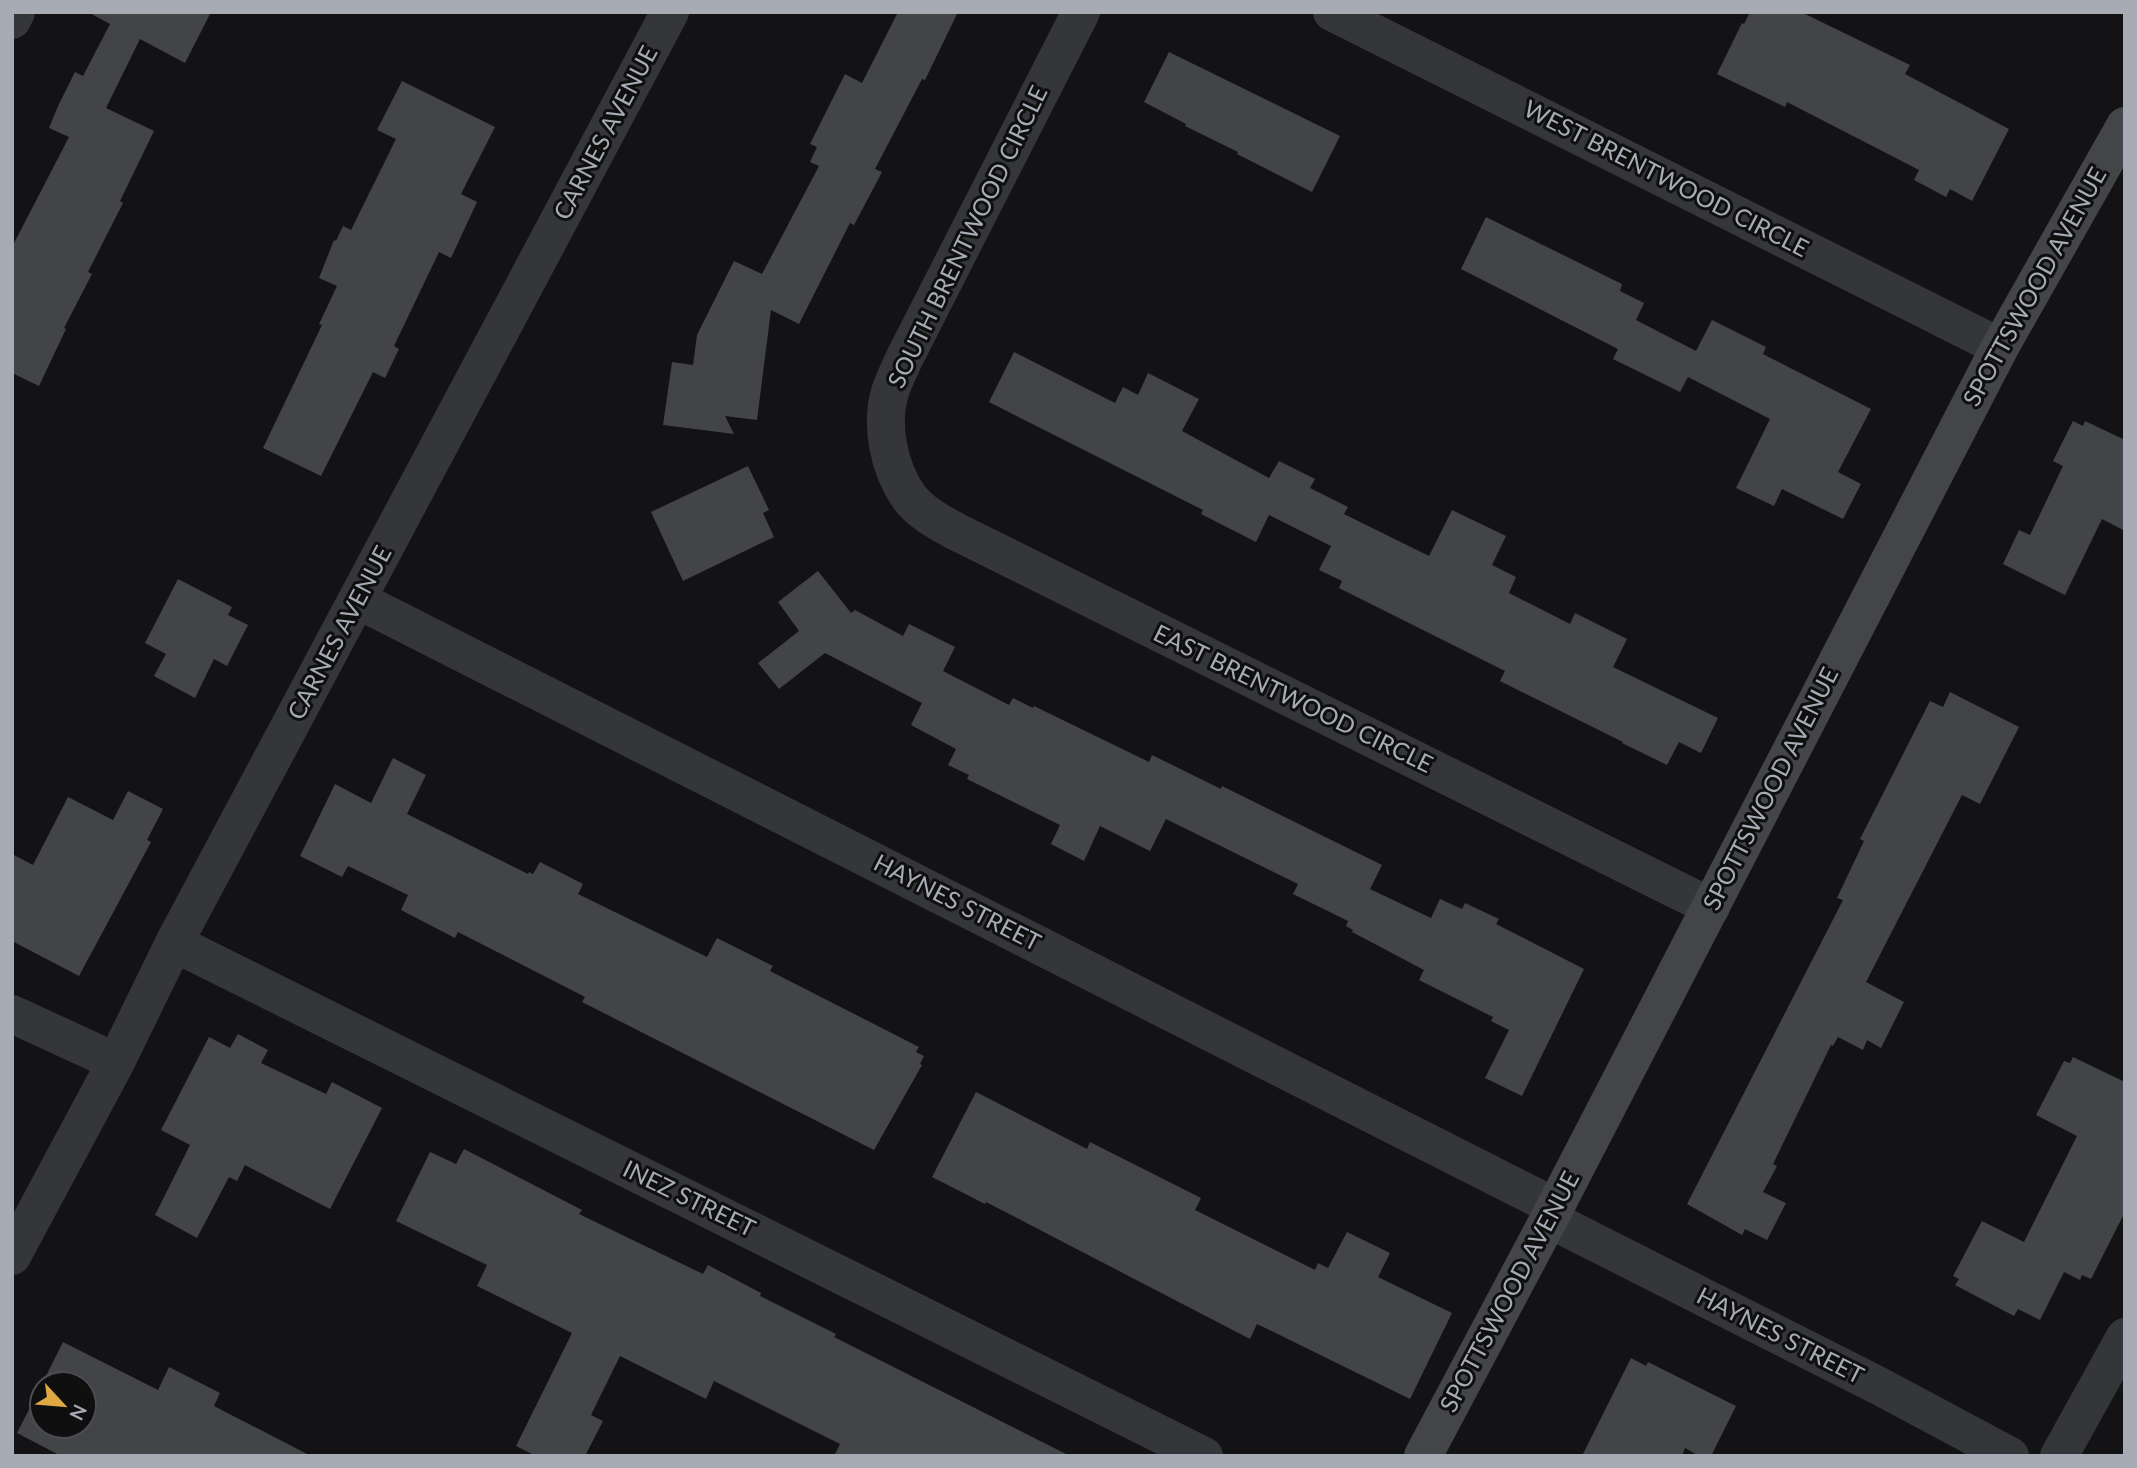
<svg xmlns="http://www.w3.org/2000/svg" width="2137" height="1468" font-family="Lato,sans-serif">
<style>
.building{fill:#434448}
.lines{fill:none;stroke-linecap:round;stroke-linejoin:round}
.street{stroke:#353639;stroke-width:38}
.secondary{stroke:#434549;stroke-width:38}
.labels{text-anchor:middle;stroke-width:6;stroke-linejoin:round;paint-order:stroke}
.street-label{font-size:24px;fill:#a7abb4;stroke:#0f0f10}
</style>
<rect width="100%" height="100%" fill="#131315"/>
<path class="building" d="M88,12H211L185,63L140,39L106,108L154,131L120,201L123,203L88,272L92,274L64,328L66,329L39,386L12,373V247L69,137L49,128L58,106L75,72L83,76L110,24Z
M898,12H958L925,80L922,79L875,169L882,172L854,225L850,223L799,324L771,310L757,420L725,416L734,434L663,425L672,362L693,365L697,335L734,261L762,274L819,166L810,162L817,147L810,144L845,74L862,83Z
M1750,12H1801L1910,65L1905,74L2009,129L1972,201L1950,189L1946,197L1914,180L1919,170L1787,102L1785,107L1717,74L1742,23L1744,24Z
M1169,52L1340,136L1312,192L1237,154L1238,152L1185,126L1186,124L1144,102Z
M402,81L495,127L461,194L477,202L451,258L439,252L394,346L399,349L385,378L373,372L321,476L263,448L322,325L319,324L337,286L319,278L334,240L336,241L343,226L351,230L396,139L377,130Z
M1486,217L1622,284L1620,291L1644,303L1636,320L1696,351L1712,320L1766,347L1763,354L1871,409L1838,472L1861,484L1843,519L1782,489L1774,506L1736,488L1770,419L1688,377L1680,392L1613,359L1618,349L1461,269Z
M1014,352L1115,403L1123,387L1138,395L1148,373L1199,399L1182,431L1269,478L1279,461L1315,479L1310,488L1348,507L1344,514L1429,556L1452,510L1506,536L1492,565L1516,577L1509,593L1570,624L1575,613L1627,639L1613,667L1718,718L1701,753L1679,742L1667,765L1622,743L1623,742L1500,681L1505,671L1339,588L1342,581L1319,570L1331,546L1269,515L1256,542L1201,514L1203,510L989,402Z
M2073,421L2083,426L2085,421L2125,440V531L2102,519L2065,595L2003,564L2019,530L2030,535L2063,466L2053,461Z
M748,466L769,510L763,513L774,537L683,581L651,512Z
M818,571L851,613L855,610L903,636L909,624L955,647L943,671L1009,705L1013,698L1033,708L1034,706L1149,762L1152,755L1221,789L1222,786L1382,865L1370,889L1431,918L1440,899L1462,909L1465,903L1499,919L1496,924L1584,969L1522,1096L1485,1078L1509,1030L1491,1021L1493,1017L1419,980L1424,970L1352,932L1353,930L1346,926L1348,921L1293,894L1298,884L1166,819L1150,851L1100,826L1084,861L1051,844L1060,825L967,779L969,775L948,765L956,749L911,725L922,703L825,653L779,689L758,663L799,631L778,602Z
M178,579L232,607L228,615L248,625L227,666L214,659L195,698L154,676L166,654L145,643Z
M1950,692L2019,727L1980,804L1962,795L1866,982L1904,1002L1881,1048L1867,1040L1863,1050L1838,1037L1833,1046L1831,1045L1773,1164L1777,1166L1763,1192L1786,1203L1767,1240L1745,1229L1742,1235L1687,1204L1843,900L1837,898L1864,841L1860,839L1930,701L1943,707Z
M393,758L426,775L407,814L528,874L529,872L533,874L540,862L583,884L578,894L707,957L717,938L773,966L770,971L919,1047L916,1052L924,1056L920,1064L922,1065L874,1150L582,1002L585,997L458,932L455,938L401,910L408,895L348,866L342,877L300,856L335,784L371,803Z
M128,791L163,809L147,840L151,842L79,976L12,941V854L33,865L68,797L113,820Z
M238,1034L268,1050L261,1063L326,1094L332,1082L382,1108L330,1209L245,1165L237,1181L229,1177L197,1238L155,1215L190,1145L161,1130L209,1037L230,1048Z
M2073,1057L2125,1082V1212L2091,1279L2082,1275L2080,1280L2064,1272L2040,1320L2018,1309L2014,1316L1955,1285L1959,1279L1953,1276L1982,1221L2024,1242L2077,1136L2036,1115L2064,1061L2070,1063Z
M976,1092L1087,1149L1090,1142L1201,1198L1195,1210L1315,1270L1318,1263L1328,1268L1347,1232L1390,1253L1378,1277L1452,1313L1410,1399L1257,1324L1250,1339L986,1202L985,1204L932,1177Z
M464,1149L582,1210L579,1214L703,1274L708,1265L761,1293L760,1296L836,1334L834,1337L1070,1456H834L840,1444L714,1381L706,1399L620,1356L591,1415L603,1421L585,1456H536L516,1446L572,1333L477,1286L487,1265L396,1221L430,1152L456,1164Z
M63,1342L158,1390L169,1367L220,1393L214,1406L311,1456H61L17,1433L42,1384V1426H84V1384H42Z
M1631,1358L1646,1366L1648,1362L1736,1406L1711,1456H1699L1685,1448L1682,1456H1582Z"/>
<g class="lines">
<path class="street" d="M1081,12L905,357C900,368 894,380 890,392C880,425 889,469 909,497C921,513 940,523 957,532L1711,907
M1332,12L2000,347
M12,20L16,12
M358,600L1555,1207
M174,943L1204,1456
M12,1014L116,1062
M1549,1219L1881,1387L2010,1456
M12,1256L116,1062L174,943L670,12
M2059,1456L2125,1337"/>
<path class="secondary" d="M1423,1456L1549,1219L2000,347L2125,126"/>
</g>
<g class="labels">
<g class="street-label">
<text transform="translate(606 133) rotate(-62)" y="8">CARNES AVENUE</text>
<text transform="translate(1666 179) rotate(27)" y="8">WEST BRENTWOOD CIRCLE</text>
<text transform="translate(968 237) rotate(-64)" y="8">SOUTH BRENTWOOD CIRCLE</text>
<text transform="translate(2035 287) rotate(-61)" y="8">SPOTTSWOOD AVENUE</text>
<text transform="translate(340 633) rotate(-62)" y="8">CARNES AVENUE</text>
<text transform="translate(1293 699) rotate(26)" y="8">EAST BRENTWOOD CIRCLE</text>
<text transform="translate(1771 789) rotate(-63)" y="8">SPOTTSWOOD AVENUE</text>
<text transform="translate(957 903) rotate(27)" y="8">HAYNES STREET</text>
<text transform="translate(689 1199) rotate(26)" y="8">INEZ STREET</text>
<text transform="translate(1510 1292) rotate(-62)" y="8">SPOTTSWOOD AVENUE</text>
<text transform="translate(1780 1336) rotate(27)" y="8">HAYNES STREET</text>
</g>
</g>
<rect width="2137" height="1468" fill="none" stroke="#a7abb4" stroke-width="28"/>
<g transform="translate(63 1405) rotate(116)"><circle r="33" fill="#0f0f10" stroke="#4c4d52" stroke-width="2"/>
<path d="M0-5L12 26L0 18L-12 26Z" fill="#dfa842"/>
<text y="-10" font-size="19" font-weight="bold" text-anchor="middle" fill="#a7abb4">N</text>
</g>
</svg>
